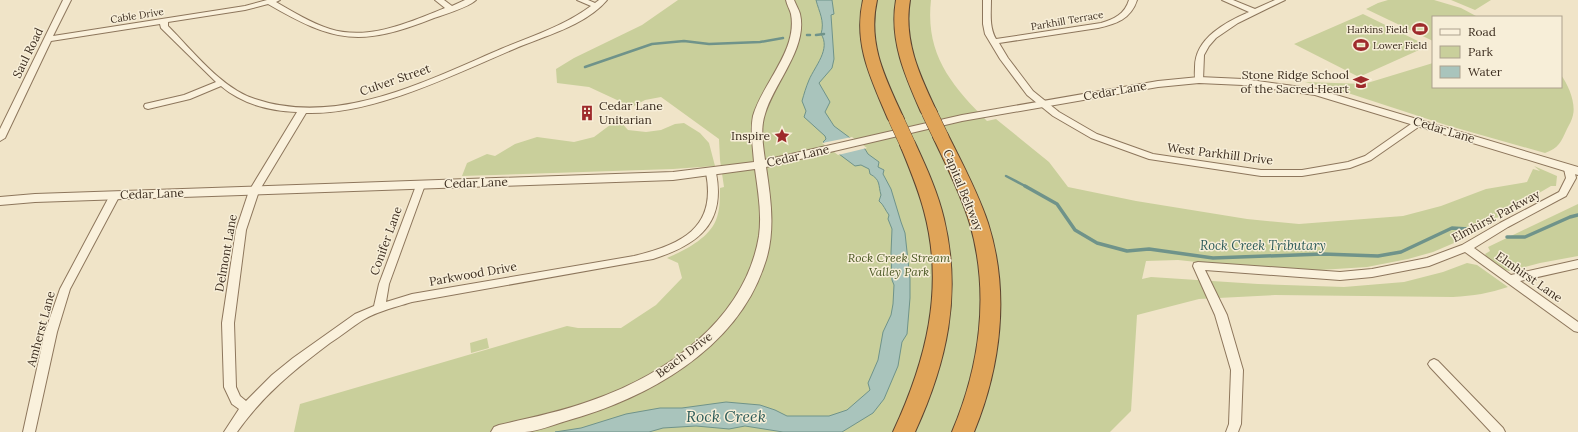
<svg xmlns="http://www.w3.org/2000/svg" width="1578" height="432" font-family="Lora,serif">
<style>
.green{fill:#c9cf9b}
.water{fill:#a9c4bc;stroke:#6f938a}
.pier{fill:#f0e4c8}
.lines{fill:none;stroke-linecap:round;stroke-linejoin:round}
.stream-far1{stroke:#6f938a;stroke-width:2.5}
.stream{stroke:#6f938a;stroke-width:3.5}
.minor-casing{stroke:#8d765c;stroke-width:2}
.tertiary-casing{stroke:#8d765c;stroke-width:2}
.motorway-casing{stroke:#5b4430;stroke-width:2}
.minor{fill:#faf1dc;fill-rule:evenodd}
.tertiary{fill:#faf1dc;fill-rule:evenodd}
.motorway{fill:#e0a458;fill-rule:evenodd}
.motorway-bridge-casing{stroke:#5b4430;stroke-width:16;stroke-linecap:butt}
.motorway-bridge{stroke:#e0a458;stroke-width:15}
.labels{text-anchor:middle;stroke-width:3;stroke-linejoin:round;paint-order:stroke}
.far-street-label{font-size:10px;fill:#3d2e20;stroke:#f7eed8}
.far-poi-label{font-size:10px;fill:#3d2e20;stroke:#f7eed8;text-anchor:end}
.street-label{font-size:12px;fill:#3d2e20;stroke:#f7eed8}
.poi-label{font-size:12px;fill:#3d2e20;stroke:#f7eed8;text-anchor:end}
.park-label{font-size:12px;font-style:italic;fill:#4d5a26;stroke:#f7eed8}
.water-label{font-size:13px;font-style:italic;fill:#2f5d5a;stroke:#f7eed8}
.near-water-label{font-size:16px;font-style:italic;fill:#2f5d5a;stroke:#f7eed8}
</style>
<rect width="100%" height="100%" fill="#f0e4c8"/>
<path class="green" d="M678,0H931C925,54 951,85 987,121L996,119L1049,162L1068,187L1136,201L1247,219L1299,224L1403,216L1441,206L1486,189L1527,182L1533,169L1540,171L1534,166L1557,176L1556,186H1551L1454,243L1433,252L1408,259L1367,267L1320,270L1234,266L1178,260L1146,261L1142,279L1151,277L1258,284L1344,287L1404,282L1443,272L1467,263L1477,265L1508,287C1490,293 1473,296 1453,297L1275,295L1199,299L1137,315L1131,411L1110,432H294L300,404L567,326L578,328H621L656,305L682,278L678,263L667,258C684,251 709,238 716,220C720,210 720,199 720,188L724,187L720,160L719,139L661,97L645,100L632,107L589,87L557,83L556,69L574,58L642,25Z
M1388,0H1434L1461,8L1476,16L1433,17V41L1366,9L1378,3Z
M1451,0H1491L1475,10Z
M1363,14L1428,46L1359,77L1294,44Z
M1433,63V87H1561V75C1568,84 1576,103 1573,115C1572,120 1569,125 1567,129C1561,142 1559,148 1545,153L1446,125L1351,94L1305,82L1364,84Z
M618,119L628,130L646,132L661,130L675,124L684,123L700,133L709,143L715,166L673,169L462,176L467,163L487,154L495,156L515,144L537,137L574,142L594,137Z
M1578,204V256L1540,263L1509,271L1502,269L1487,258L1485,254L1490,251L1488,247Z
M487,338L489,348L471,353L470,343Z"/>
<path class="water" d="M816,0H832L834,14L831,15L834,59L832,68L819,83L830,102L825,112L834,126L865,149L868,154L879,162L878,167L884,170L883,174L891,189L901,222L905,233L910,279V298L907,334L902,342L898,366L884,399L873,413L842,432H783L745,426L729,429L696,426L663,428L649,432H555L581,428L626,414L660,408H682L726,402L760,405L775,410L787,416H829L847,410L870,390L868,383L878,360L883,332L891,315L893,304L894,285L892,280L891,253L892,229L888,219L889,215C885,210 884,205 879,201L881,195C878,185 881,180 870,174L869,169L861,165L855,166L823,142L826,139L825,136L804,117L806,111L802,101C804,94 806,87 809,80C815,66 831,49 821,34C825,21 819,12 816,0Z"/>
<path class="pier" d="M852,137L867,148L838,155L822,143Z"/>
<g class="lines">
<path class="stream-far1" d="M807,35H810
M816,35L824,34
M585,67L652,44L684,41L709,44L760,42L783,38
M1006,176L1027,187"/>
<path class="stream" d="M1025,186L1057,204L1075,230L1097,243L1127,251L1149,249L1213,258L1323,254L1378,256L1401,252L1452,228L1468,229
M1507,237H1525L1570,217L1578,215"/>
<defs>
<path id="minor" d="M63,0H71L53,36L245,6L267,0H280L276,2C293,12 311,23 330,29C369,41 410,22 445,8L435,0H444L452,6L465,0H476C467,8 445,14 434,18C361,47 335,43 268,4L245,10L168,22V26C192,50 222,89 255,99C338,127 426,81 501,49C532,36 564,26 591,6L577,0H588L595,3L599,0H607C585,26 544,36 514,49C452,75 374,115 306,113L259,191L246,230L234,323L236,387L240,396L246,401L272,375L293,358L355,314L374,306L379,284L417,183L420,182L425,185L389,284L386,302L412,294L634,256C681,245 717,228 706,173L711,170L716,173C726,224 697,245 653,259L412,302C396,307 378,311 363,320C352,327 341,336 330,343C294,370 263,395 237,432H224L239,409L232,404L224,387L222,323L236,230L249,191L297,112C270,111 242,104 221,86L190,99L148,109L145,108L144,106L145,104L184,95L216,82L161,28L160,24L51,41L5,138L0,141V129Z
M983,0H991C991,13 989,27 996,39L1101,23C1114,19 1125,14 1129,0H1137C1131,19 1116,24 1098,28L999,43L1008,58L1033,91L1059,112L1097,134L1153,154L1261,170H1302L1348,162L1365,156L1411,124L1414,120H1420L1421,122L1417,128L1371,160L1350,168L1302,176H1261L1149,159L1091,138L1053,116L1027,95L1000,59L985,34L983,24Z
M1222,0H1233L1255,9L1275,0H1285L1238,23L1216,38L1209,46L1204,55L1203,80L1202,82H1196C1194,77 1195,72 1195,67C1195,38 1226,22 1249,12Z
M1569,166L1574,169L1576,178L1566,196L1508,227L1474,248L1511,275L1578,260V268L1520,281L1578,322V332L1574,331L1465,252L1429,266L1372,277L1340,280L1205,270L1227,315L1243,370L1241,424L1238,432H1226L1229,424L1231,370L1215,315L1193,266L1194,263L1198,262L1340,272L1372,269L1427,258L1462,245L1500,223L1559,192L1566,178L1564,169Z
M115,192L120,195L70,289L57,332L35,432H23L45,332L60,289L110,195Z
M1434,359L1438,361L1503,428L1505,432H1491L1430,367L1428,364L1430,361Z"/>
<path id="tertiary" d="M786,0H794C796,5 799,10 800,14C808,48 774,83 765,114C760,129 763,145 765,160L962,115L1158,81L1199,77L1243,79L1316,89L1578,167V175L1315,95L1243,85L1199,83L1158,87L962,121L766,167C771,200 776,234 764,266C736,350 646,399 566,421C553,425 538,431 525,432C514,432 502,432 491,432L494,427L499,425C529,418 560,412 590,401C666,375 745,320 759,236C762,214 758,191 755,169L673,180L35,202L0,205V197L35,194L673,172L754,162C753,147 750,131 753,116C762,84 798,50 791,14C790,10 787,5 786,0Z"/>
<path id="motorway" d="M863,0H877C867,45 886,79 904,119L902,122L896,124L890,122L888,119C871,79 853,44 863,0Z
M896,0H910C903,41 920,76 937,112L935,115L929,117L923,115L921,112C905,76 889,40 896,0Z
M941,132L947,133L949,137C963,165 978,193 988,223C1010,292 1001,366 974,432H952C980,366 990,294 970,224C961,194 946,165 933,137L935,133Z
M908,140L914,141L916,145C927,169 938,193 944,219C962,295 947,362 915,432H893C926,361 945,289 924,211C918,188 909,167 900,145L902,141Z"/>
</defs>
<use href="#minor" class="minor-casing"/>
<use href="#tertiary" class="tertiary-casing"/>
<use href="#motorway" class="motorway-casing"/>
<use href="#minor" class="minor"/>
<use href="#tertiary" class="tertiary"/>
<use href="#motorway" class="motorway"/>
<defs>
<path id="motorway-bridge" d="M929,112L941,137
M896,119L908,145"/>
</defs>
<use href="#motorway-bridge" class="motorway-bridge-casing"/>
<use href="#motorway-bridge" class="motorway-bridge"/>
</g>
<defs>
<symbol id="stadium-bare" viewBox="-9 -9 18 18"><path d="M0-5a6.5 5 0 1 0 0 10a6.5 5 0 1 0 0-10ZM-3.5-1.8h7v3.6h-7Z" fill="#9e2a2b" stroke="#f7eed8" stroke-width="2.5" paint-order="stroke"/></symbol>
<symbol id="school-bare" viewBox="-9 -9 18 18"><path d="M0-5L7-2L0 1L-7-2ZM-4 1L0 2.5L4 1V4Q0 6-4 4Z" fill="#9e2a2b" stroke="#f7eed8" stroke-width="2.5" paint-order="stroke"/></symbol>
<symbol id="building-bare" viewBox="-9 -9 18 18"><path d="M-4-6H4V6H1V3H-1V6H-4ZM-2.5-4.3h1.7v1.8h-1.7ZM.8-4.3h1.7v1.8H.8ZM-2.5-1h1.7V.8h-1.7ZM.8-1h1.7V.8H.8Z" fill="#9e2a2b" stroke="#f7eed8" stroke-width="2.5" paint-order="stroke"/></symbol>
<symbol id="sight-bare" viewBox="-9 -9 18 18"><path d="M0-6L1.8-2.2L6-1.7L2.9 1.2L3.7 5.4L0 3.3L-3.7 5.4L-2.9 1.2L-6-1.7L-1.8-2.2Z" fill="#9e2a2b" stroke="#f7eed8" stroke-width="2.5" paint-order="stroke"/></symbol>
</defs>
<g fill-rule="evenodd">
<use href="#stadium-bare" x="1409" y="18" width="22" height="22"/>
<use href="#stadium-bare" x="1350" y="34" width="22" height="22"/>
<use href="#school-bare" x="1350" y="71" width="22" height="22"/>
<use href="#building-bare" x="576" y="102" width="22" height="22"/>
<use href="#sight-bare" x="771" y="125" width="22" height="22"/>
</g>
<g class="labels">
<g class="far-street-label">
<text transform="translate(137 15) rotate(-9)" y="4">Cable Drive</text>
<text transform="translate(1067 20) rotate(-10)" y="4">Parkhill Terrace</text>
</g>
<g class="far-poi-label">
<text x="1408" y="33">Harkins Field</text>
<text x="1373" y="49" text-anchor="start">Lower Field</text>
</g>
<g class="street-label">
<text transform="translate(28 53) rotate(-64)" y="4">Saul Road</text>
<text transform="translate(395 80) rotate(-19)" y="4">Culver Street</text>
<text transform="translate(1115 91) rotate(-10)" y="4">Cedar Lane</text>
<text transform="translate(1444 130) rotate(17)" y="4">Cedar Lane</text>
<text transform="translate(1220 154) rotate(7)" y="4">West Parkhill Drive</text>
<text transform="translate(798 156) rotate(-13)" y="4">Cedar Lane</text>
<text transform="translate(476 183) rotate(-2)" y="4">Cedar Lane</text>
<text transform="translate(963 190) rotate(68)" y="4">Capital Beltway</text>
<text transform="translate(152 194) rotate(-2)" y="4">Cedar Lane</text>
<text transform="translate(1496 216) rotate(-28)" y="4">Elmhirst Parkway</text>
<text transform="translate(386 241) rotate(-70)" y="4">Conifer Lane</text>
<text transform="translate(226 253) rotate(-80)" y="4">Delmont Lane</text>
<text transform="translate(473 274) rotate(-10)" y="4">Parkwood Drive</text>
<text transform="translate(1529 277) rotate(35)" y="4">Elmhirst Lane</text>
<text transform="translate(41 329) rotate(-75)" y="4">Amherst Lane</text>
<text transform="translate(684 355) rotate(-37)" y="4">Beach Drive</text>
</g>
<g class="poi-label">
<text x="1349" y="79">Stone Ridge School<tspan x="1349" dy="14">of the Sacred Heart</tspan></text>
<text x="599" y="110" text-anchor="start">Cedar Lane<tspan x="599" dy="14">Unitarian</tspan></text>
<text x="770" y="140">Inspire</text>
</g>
<g class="park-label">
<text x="899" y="262">Rock Creek Stream<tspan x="899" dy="14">Valley Park</tspan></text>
</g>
<g class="water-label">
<text x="1263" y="250">Rock Creek Tributary</text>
</g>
<g class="near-water-label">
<text x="726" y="422">Rock Creek</text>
</g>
</g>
<rect x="1432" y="16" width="130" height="72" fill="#f7eed8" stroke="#ada18e"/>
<rect x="1440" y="29" width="20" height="6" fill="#faf1dc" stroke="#ada18e"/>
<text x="1468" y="36" font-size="12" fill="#3d2e20">Road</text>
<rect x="1440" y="46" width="20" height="12" fill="#c9cf9b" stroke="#ada18e"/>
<text x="1468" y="56" font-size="12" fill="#3d2e20">Park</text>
<rect x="1440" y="66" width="20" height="12" fill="#a9c4bc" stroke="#ada18e"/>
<text x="1468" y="76" font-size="12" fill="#3d2e20">Water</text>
</svg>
